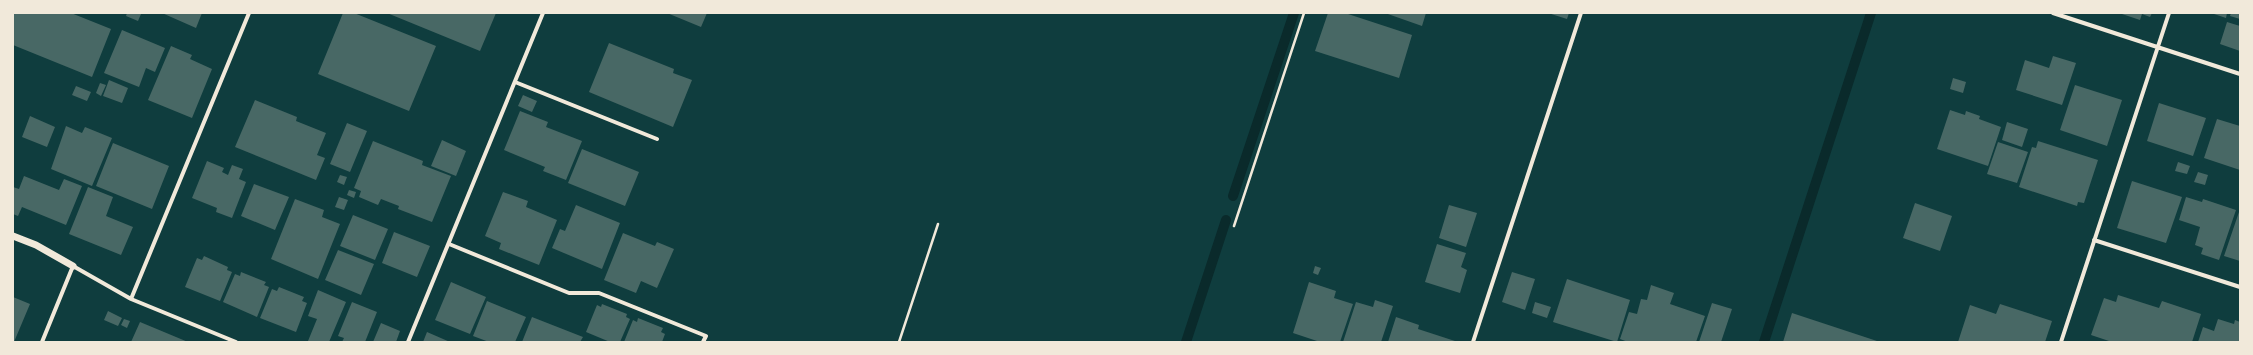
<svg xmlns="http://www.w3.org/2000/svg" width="2253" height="355" font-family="Barlow,sans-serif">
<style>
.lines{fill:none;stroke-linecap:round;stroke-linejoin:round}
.stream{stroke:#0a2a2b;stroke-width:10}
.building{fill:#486865}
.path{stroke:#f1e9da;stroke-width:2.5}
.minor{stroke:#f1e9da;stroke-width:4}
.tertiary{stroke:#f1e9da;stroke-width:7}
</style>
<rect width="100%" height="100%" fill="#0f3d3e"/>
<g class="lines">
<path class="stream" d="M1233,196L1294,13
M1186,342L1226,220
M1764,342L1871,13"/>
</g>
<path class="building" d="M13,13H71L111,29L92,77L13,45Z
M127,13H139L141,14L138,21L126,16Z
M162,13H202L196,28Z
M343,13H354L436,46L409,111L318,74Z
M387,13H496L480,51Z
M667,13H707L701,27Z
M1328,13H1345L1412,35L1399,78L1315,51Z
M1385,13H1426L1422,26Z
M1548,13H1569L1567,19Z
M2119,13H2152L2150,17L2142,14L2140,20Z
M2211,13H2227L2226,18Z
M2231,13H2240V19L2230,16Z
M2227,22L2240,26V51L2220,44Z
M122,30L165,48L155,72L146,68L139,87L104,73Z
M609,43L674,69L673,73L692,80L673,127L589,92Z
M171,46L192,55L190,59L212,69L192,118L148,100Z
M2053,56L2076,63L2062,105L2016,90L2025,60L2049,68Z
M1953,78L1966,82L1963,93L1950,89Z
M109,80L128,88L122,103L103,96Z
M100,83L106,85L101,96L96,93Z
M2075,85L2122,100L2107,146L2060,130Z
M76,86L91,92L87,101L72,95Z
M523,95L537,101L532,112L518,106Z
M255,100L297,117L296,121L326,133L317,155L325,158L316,180L235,147Z
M2159,103L2206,118L2193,156L2147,141Z
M1950,110L1965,115L1966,111L1980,116L1979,119L2001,127L1988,166L1937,149Z
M520,111L548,122L546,127L582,141L566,180L543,171L545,167L504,150Z
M30,116L55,127L47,147L22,137Z
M2217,119L2240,126V170L2204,158Z
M2007,122L2028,129L2022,147L2002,140Z
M347,123L367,131L350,172L330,164Z
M66,126L82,133L85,127L112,138L92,186L51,169Z
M442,140L466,151L456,176L431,166Z
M373,141L423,161L422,165L451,176L432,222L398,209L399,206L381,199L378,205L359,197L361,191L354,188Z
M2038,141L2098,160L2084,203L2078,202L2077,206L2019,187L2032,147L2036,148Z
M1998,142L2028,152L2017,183L1987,174Z
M113,143L169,166L152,209L96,186Z
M582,149L639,172L625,206L568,183Z
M207,161L224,168L222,172L228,175L232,165L243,169L239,179L246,182L232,218L216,212L217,208L192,198Z
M2178,162L2190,166L2187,174L2175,171Z
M2198,172L2208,175L2205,185L2194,182Z
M340,175L347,177L344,185L337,182Z
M24,176L59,190L64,179L82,186L66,225L22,207L18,216L13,214V187L19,189Z
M2132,181L2182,197L2166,243L2117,228Z
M254,184L289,197L275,230L241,216Z
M88,187L113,197L106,216L133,227L121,255L69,234Z
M349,190L356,192L354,198L347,195Z
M503,192L528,201L526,207L557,220L539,265L499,249L501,243L485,236Z
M339,197L348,200L344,210L335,207Z
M2186,197L2202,202L2203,199L2236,210L2219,260L2201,254L2203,248L2195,245L2200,227L2179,220Z
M295,199L324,210L322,217L340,224L318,279L271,259Z
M1915,203L1952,216L1940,251L1903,238Z
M576,205L620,223L602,269L552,248L560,229L565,231Z
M1449,205L1477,213L1466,247L1439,238Z
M2239,212L2240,213V261L2224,256Z
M353,215L388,229L375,260L340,246Z
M394,232L430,246L417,277L382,263Z
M623,233L655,246L657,242L674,249L657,288L641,281L636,293L604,280Z
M1437,244L1466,253L1461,267L1467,270L1460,293L1425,282Z
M338,250L374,264L361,295L325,280Z
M204,256L228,267L227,270L232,272L220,301L185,287L197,258L202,260Z
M1315,266L1321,268L1318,275L1313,273Z
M241,272L266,282L264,285L269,287L257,317L223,302L235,274L240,276Z
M1512,272L1535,279L1525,310L1502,302Z
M1567,279L1630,300L1617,342L1553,322Z
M451,282L486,297L470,334L435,320Z
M1309,282L1336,291L1334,298L1353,304L1340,342H1320L1293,333Z
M1651,285L1674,293L1670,304L1705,316L1696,342H1628L1620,339L1629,312L1637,314L1641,299L1647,300Z
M279,287L304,297L302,301L307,303L296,332L260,318L272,289L277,291Z
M318,290L346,302L329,342L308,341L317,319L308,316Z
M2118,295L2159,308L2162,301L2201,314L2192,342H2112L2091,335L2104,298L2116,302Z
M13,297L30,304L14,342H13Z
M1375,300L1393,306L1381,342H1343L1356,302L1373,307Z
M487,301L526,317L515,342H489L473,336Z
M352,302L377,312L365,342H342L344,338L338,336Z
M1535,302L1551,307L1547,318L1532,313Z
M1712,303L1732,309L1721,342H1699Z
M602,304L627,314L626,317L630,319L620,342H610L586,332L597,305L601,307Z
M2000,304L2052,321L2045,342H1958L1970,305L1996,314Z
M108,311L122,318L118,326L104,320Z
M1792,313L1880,342H1783Z
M532,317L583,337L580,342H522Z
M1396,317L1419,325L1418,329L1458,342H1388Z
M638,318L663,328L661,332L665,334L662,342H624L633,320L637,322Z
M124,319L130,321L127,328L121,325Z
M2218,319L2234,324L2235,320L2240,322V342H2198L2203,327L2214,331Z
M140,322L188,342H131Z
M381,323L400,331L396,342H373Z
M427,332L450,342H423Z"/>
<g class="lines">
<path class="path" d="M1234,226L1304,13
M899,342L938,224"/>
<path class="minor" d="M2053,13L2240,74
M515,82L657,139
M2094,240L2240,287
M449,244L569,293H599L706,336L703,342
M131,299L249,13
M42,342L73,266L131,299L236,342
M408,342L543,13
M1473,342L1581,13
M2061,342L2169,13"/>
<path class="tertiary" d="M13,236L36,245L73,266"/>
</g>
<rect width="2253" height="355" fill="none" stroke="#f1e9da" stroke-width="28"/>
</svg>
